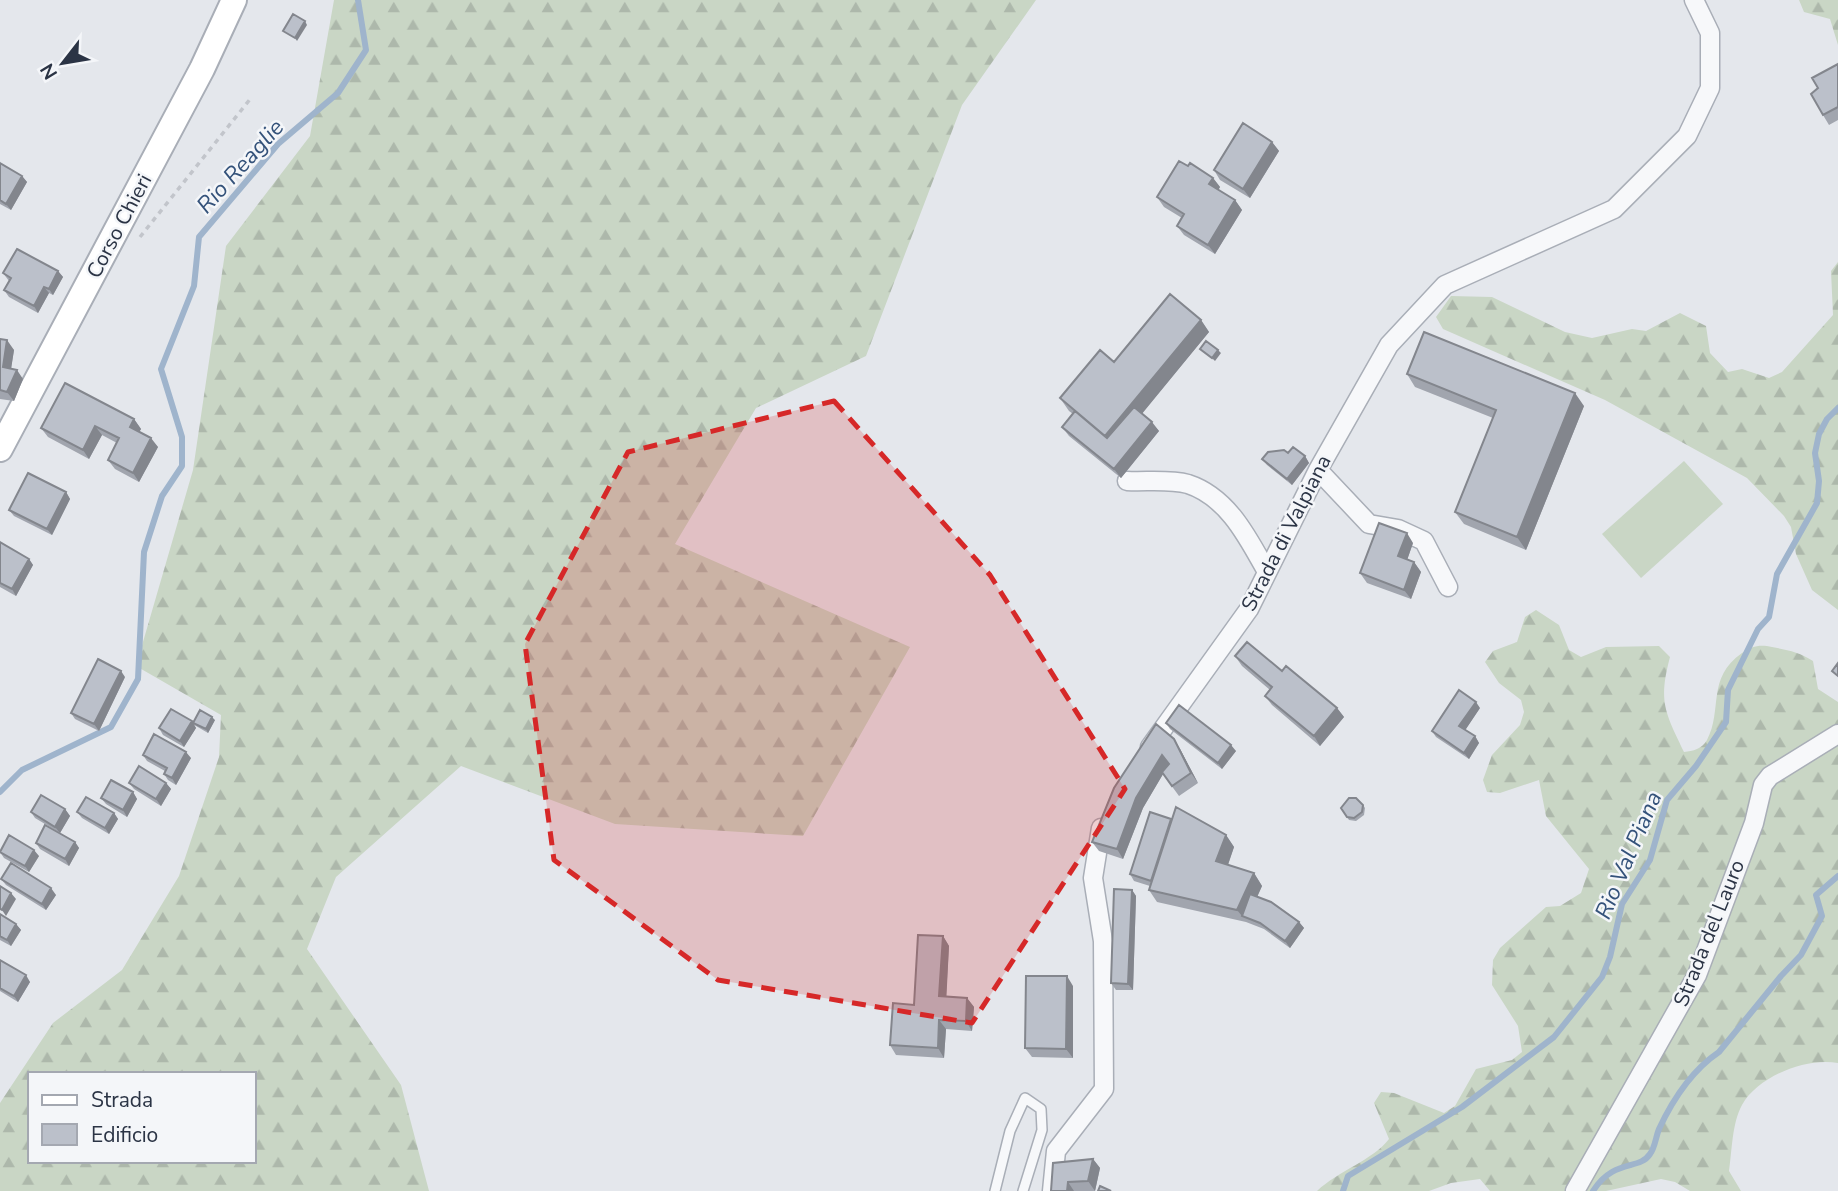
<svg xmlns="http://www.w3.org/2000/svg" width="1838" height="1191" font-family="'Nunito Sans',sans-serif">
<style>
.forest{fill:url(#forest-firs);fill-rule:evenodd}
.pitch{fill:#c9d6c5}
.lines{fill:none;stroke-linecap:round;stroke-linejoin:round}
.stream{stroke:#9fb4cc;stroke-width:6}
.lane-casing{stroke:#a9aeb7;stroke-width:12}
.street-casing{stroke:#a9aeb7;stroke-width:21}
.secondary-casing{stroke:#a9aeb7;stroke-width:28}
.path{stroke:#c2c5cb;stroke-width:3.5;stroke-dasharray:5 5;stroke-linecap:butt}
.lane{stroke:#f7f8fa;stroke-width:9}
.street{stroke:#f7f8fa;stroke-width:18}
.secondary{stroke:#fff;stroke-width:24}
.wall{fill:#a1a5ae}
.shaded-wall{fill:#83868d}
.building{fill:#bbc0ca;stroke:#83868d;stroke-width:2}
.marked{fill:#d62828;fill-opacity:0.2;stroke:#d62828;stroke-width:5;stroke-dasharray:14 9;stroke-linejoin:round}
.labels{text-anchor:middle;stroke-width:5;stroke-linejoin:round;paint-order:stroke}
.street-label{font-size:21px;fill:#2b3445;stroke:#f4f6f9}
.water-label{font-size:23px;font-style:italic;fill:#34527a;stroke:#f4f6f9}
</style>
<defs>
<pattern id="forest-firs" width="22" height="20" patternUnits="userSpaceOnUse" patternTransform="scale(1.75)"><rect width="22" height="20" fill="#c9d6c5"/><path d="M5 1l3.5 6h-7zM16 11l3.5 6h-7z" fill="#adb8ab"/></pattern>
</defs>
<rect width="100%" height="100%" fill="#e4e7ec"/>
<path class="forest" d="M334,0H1036L962,105L866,356L756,408L675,544L910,647L803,836L615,824L461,766L336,877L307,949L401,1085L429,1191H0V1103L53,1023L122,970L179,876L219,757L221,715L136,666L193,470L226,246L310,136ZM30,1074H254V1161H30Z
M1799,0H1838V45L1830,19L1804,12Z
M1838,262V610L1812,590L1796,554L1791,527L1784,516L1747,478L1605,400L1443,329L1436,317L1451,296L1492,297L1565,332L1592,338L1632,329L1646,331L1680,313L1706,326L1710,353L1728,372L1742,369L1769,378L1782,372L1833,315L1831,271Z
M1536,610L1559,625L1569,650L1581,657L1606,647L1659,646L1670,657C1658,702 1665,712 1684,752C1693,751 1702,749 1707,740C1723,710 1706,678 1742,653C1752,646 1760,644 1772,647C1787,650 1800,652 1813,661L1818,689L1838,702V1063C1807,1057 1758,1076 1742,1105C1732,1123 1732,1151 1729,1171L1741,1191H1690L1675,1182L1661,1179L1606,1191H1490L1480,1179L1451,1183L1429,1191H1317C1338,1171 1373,1160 1389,1139L1374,1103L1381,1092L1394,1093L1444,1113L1455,1106L1476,1069L1512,1060L1522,1052L1518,1026L1492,985L1493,960L1500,948L1546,907L1560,906L1581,893L1589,869L1546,816L1539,780L1500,793L1487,792L1483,780L1492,755L1520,725L1524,712L1521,700L1499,683L1485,662L1493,651L1517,642L1525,617Z"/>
<path class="pitch" d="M1684,461L1723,504L1641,578L1602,534Z"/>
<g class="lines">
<path class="stream" d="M0,792L22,770L111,727L138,679L144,552L162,496L182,466V437L161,369L194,286L199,237L278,144L338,93L366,50L358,0
M1343,1191L1348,1176L1462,1107L1554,1037L1602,977L1610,957L1622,904L1650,860L1667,800L1696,766L1726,722L1728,690L1758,629L1769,617L1777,574L1817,503L1819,481L1815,453L1819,434L1827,419L1838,408
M1593,1191C1614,1158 1639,1171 1650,1154C1655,1148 1656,1136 1659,1129C1673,1099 1691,1071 1719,1052L1781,976L1801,955L1822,916L1816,895L1838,876"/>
<defs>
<path id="lane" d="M995,1191L1010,1131L1025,1098L1041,1109L1042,1130L1023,1191"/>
<path id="street" d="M1318,470L1369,524L1398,529L1424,541L1448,587
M1127,481C1146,482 1170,479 1188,484C1228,497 1248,538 1267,572
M1150,747L1249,609L1318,470L1389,345L1445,285L1614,209L1687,136L1710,88V33L1694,0
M1052,1191L1056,1151L1104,1089L1103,941L1093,878L1101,828
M1575,1191L1697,975L1754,823L1763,785L1770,776L1838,734"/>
<path id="secondary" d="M0,449L202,69L234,0"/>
</defs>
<use href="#lane" class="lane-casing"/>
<use href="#street" class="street-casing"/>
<use href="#secondary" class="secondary-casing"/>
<path class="path" d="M140,237L251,98"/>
<use href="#lane" class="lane"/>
<use href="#street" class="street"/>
<use href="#secondary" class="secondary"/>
</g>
<path class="wall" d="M1838,64V120L1829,125L1823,115Z
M1272,142L1279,151L1250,198L1220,180L1214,170Z
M0,163L22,176L27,182L11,210L0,204Z
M1188,166L1213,178L1220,187L1218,190L1235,200L1242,210L1215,254L1184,235L1177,226L1182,218L1164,207L1157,197Z
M58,271L63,277L53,295L49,293L38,313L9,297L4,290L9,281L3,273Z
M1201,320L1209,332L1142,413L1159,431L1121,478L1069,436L1062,427L1073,414L1069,411L1060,398L1114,362Z
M0,339L14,350L11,368L23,379L14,401L0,399Z
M1407,374L1584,406L1526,550L1464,524L1455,512L1493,418L1415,387Z
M134,419L141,429L139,432L158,447L139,482L115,469L108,460L117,443L102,435L89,459L48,437L41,428Z
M1288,453L1305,456L1309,463L1292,485L1267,465L1262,459Z
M66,492L70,499L52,535L14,516L9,510Z
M0,542L29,559L33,565L16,596L0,587Z
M1413,543L1407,560L1414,562L1421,572L1411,599L1367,583L1360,573Z
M1235,656L1282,671L1337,708L1344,717L1320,746L1272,705L1265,696L1270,690L1242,666Z
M125,677L99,731L75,719L71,713Z
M1480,708L1465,730L1475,736L1479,743L1469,759L1436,737L1432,731Z
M215,720L208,733L196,726L193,723Z
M192,721L196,728L184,747L163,735L159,728Z
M1166,723L1236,751L1222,769L1170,729Z
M1180,749L1198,783L1179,796L1163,774L1143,808L1123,859L1099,851L1092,842Z
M143,755L191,758L176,785L168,780L164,774L165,771L147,761Z
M129,783H166L171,789L161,806L134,789Z
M133,792L137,799L127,817L106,804L101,798Z
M1363,805L1365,808L1364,815L1356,821L1349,820L1341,808Z
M65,809L70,816L60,833L35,818L31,812Z
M77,812L114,813L118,819L109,834L82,818Z
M1171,819L1226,835L1234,847L1228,865L1254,873L1262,886L1257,896L1299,922L1304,928L1290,948L1264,929L1246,922L1157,902L1149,890L1150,886L1134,881L1130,874Z
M75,842L79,848L69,866L40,849L36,843Z
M0,852L39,856L29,872L4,858Z
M1,879L56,895L46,910L6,885Z
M1132,890L1136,896L1133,990H1116L1111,983Z
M0,914L16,924L21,930L11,946L0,940Z
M943,936L949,946L946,996L967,998L974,1007L972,1031L946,1029L944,1058L896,1055L890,1045L914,1005Z
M0,960L30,982L18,1002L0,991Z
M1073,986V1058L1032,1057L1025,1048Z
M1093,1159L1100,1168L1095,1191H1051Z"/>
<path class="shaded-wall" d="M305,21L307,25L297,41L295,38Z
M1272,142L1279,151L1250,198L1243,189Z
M22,176L27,182L11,210L6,204Z
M1213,178L1220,187L1216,194L1209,184Z
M1235,200L1242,210L1215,254L1208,245Z
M58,271L63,277L53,295L49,289Z
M44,287L49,293L38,313L34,306Z
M1201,320L1209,332L1114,448L1105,436Z
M7,340L14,350L10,376L3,367Z
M1218,350L1221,353L1215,361L1212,358Z
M17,370L23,379L14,401L7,392Z
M1575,393L1584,406L1526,550L1517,537Z
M134,419L141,429L137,436L130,427Z
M1152,422L1159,431L1121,478L1114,469Z
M95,426L102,435L89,459L83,450Z
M151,438L158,447L139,482L133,473Z
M1305,456L1309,463L1292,485L1287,479Z
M66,492L70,499L52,535L47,529Z
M1407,533L1413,543L1405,566L1398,556Z
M29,559L33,565L16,596L12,589Z
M1414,562L1421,572L1411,599L1404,590Z
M121,671L125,677L99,731L94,724Z
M1476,702L1480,708L1464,732L1459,726Z
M1337,708L1344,717L1320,746L1314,736Z
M212,717L215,720L208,733L206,729Z
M192,721L196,728L184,747L180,741Z
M1475,736L1479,743L1469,759L1464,753Z
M1174,739L1180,749L1198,783L1191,773Z
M1231,745L1236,751L1222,769L1218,763Z
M186,752L191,758L176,785L172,778Z
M1162,755L1169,764L1143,808L1123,859L1117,849L1136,798Z
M166,783L171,789L161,806L156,799Z
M133,792L137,799L127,817L123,810Z
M65,809L70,816L60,833L55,827Z
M114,813L118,819L109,834L105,828Z
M1226,835L1234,847L1225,873L1216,861Z
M75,842L79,848L69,866L65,859Z
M34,850L39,856L29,872L25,866Z
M1254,873L1262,886L1248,918L1242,916L1237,910Z
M51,888L56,895L46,910L42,904Z
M1132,890L1136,896L1133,990L1128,984Z
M11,893L16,899L6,916L2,910Z
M1299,922L1304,928L1290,948L1285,941Z
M16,924L21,930L11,946L7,940Z
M943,936L949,946L946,1005L939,996Z
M26,975L30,982L18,1002L14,996Z
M1067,976L1073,986V1058L1066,1049Z
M967,998L974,1007L972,1031L966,1021Z
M939,1020L946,1029L944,1058L938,1048Z
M1093,1159L1100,1168L1095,1191L1088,1181Z
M1068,1182L1074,1191H1067Z"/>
<path class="building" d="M293,14L305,21L295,38L283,31Z
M1838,64V107L1823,115L1811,94L1818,88L1812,78Z
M1243,123L1272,142L1243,189L1214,170Z
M1179,161L1188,166L1190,163L1213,178L1209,184L1235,200L1208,245L1177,226L1184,214L1157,197Z
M0,163L22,176L6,204L0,200Z
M17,249L58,271L49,289L44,287L34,306L4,290L11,278L3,273Z
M1170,294L1201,320L1105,436L1060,398L1100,350L1114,362Z
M1424,332L1575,393L1517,537L1455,512L1496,410L1407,374Z
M0,339L7,340L3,367L17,370L7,392L0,390Z
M1206,341L1218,350L1212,358L1200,349Z
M65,383L134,419L130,427L151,438L133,473L108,460L119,438L95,426L83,450L41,428Z
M1134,407L1152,422L1114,469L1062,427L1075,411L1107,438Z
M1293,447L1305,456L1287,479L1262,459L1268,452L1284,450L1288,453Z
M28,473L66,492L47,529L9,510Z
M1379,523L1407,533L1398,556L1414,562L1404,590L1360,573Z
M0,542L29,559L12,589L0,583Z
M1247,642L1282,671L1286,666L1337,708L1314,736L1265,696L1272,687L1235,656Z
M98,659L121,671L94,724L71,713Z
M1838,663V676L1832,671Z
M1459,690L1476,702L1459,726L1475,736L1464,753L1432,731Z
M1179,705L1231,745L1218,763L1166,723Z
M171,709L192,721L180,741L159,728Z
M200,710L212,717L206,729L193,723Z
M1156,724L1174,739L1191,773L1172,786L1162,772L1169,764L1162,755L1136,798L1117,849L1092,842L1114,788Z
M154,734L186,752L172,778L164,774L167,768L143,755Z
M139,766L166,783L156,799L129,783Z
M111,780L133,792L123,810L101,798Z
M41,795L65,809L55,827L31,812Z
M86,797L114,813L105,828L77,812Z
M1349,798H1356L1363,805L1362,812L1354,818L1347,817L1341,808Z
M1176,807L1226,835L1216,861L1254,873L1237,910L1149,890Z
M1150,812L1171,819L1151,881L1130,874Z
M45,825L75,842L65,859L36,843Z
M9,835L34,850L25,866L0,852Z
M11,863L51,888L42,904L1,879Z
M0,886L11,893L2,910L0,909Z
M1114,889L1132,890L1128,984L1111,983Z
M1250,894L1271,902L1299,922L1285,941L1260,923L1242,916Z
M0,914L16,924L7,940L0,936Z
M918,935L943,936L939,996L967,998L966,1021L939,1020L938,1048L890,1045L893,1003L914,1005Z
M0,960L26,975L14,996L0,988Z
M1026,976H1067L1066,1049L1025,1048Z
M1093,1159L1088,1181L1068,1182L1067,1191H1051L1053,1163Z
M1100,1186L1111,1191H1098Z"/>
<path class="marked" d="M834,401L990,575L1125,789L972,1023L718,980L554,860L525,644L628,452Z"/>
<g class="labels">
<g class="street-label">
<text transform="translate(119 226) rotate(-62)" y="7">Corso Chieri</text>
<text transform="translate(1286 533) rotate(-63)" y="7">Strada di Valpiana</text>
<text transform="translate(1709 933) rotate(-68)" y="7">Strada del Lauro</text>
</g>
<g class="water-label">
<text transform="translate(240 166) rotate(-48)" y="8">Rio Reaglie</text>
<text transform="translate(1628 855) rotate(-67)" y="8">Rio Val Piana</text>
</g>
</g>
<rect x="28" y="1072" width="228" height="91" fill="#f4f6f9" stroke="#a4a8b1" stroke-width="2"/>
<rect x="42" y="1095" width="35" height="10" fill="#ffffff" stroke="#a4a8b1" stroke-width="2"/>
<text x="91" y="1107" font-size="21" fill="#2b3445">Strada</text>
<rect x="42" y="1124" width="35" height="21" fill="#bbc0ca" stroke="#a4a8b1" stroke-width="2"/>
<text x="91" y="1142" font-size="21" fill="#2b3445">Edificio</text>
<g transform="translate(63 63) rotate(239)" stroke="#f4f6f9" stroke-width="5" paint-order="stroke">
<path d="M0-5L12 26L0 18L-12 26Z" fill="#2b3445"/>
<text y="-10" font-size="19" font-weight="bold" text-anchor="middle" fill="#2b3445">N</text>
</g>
</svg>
